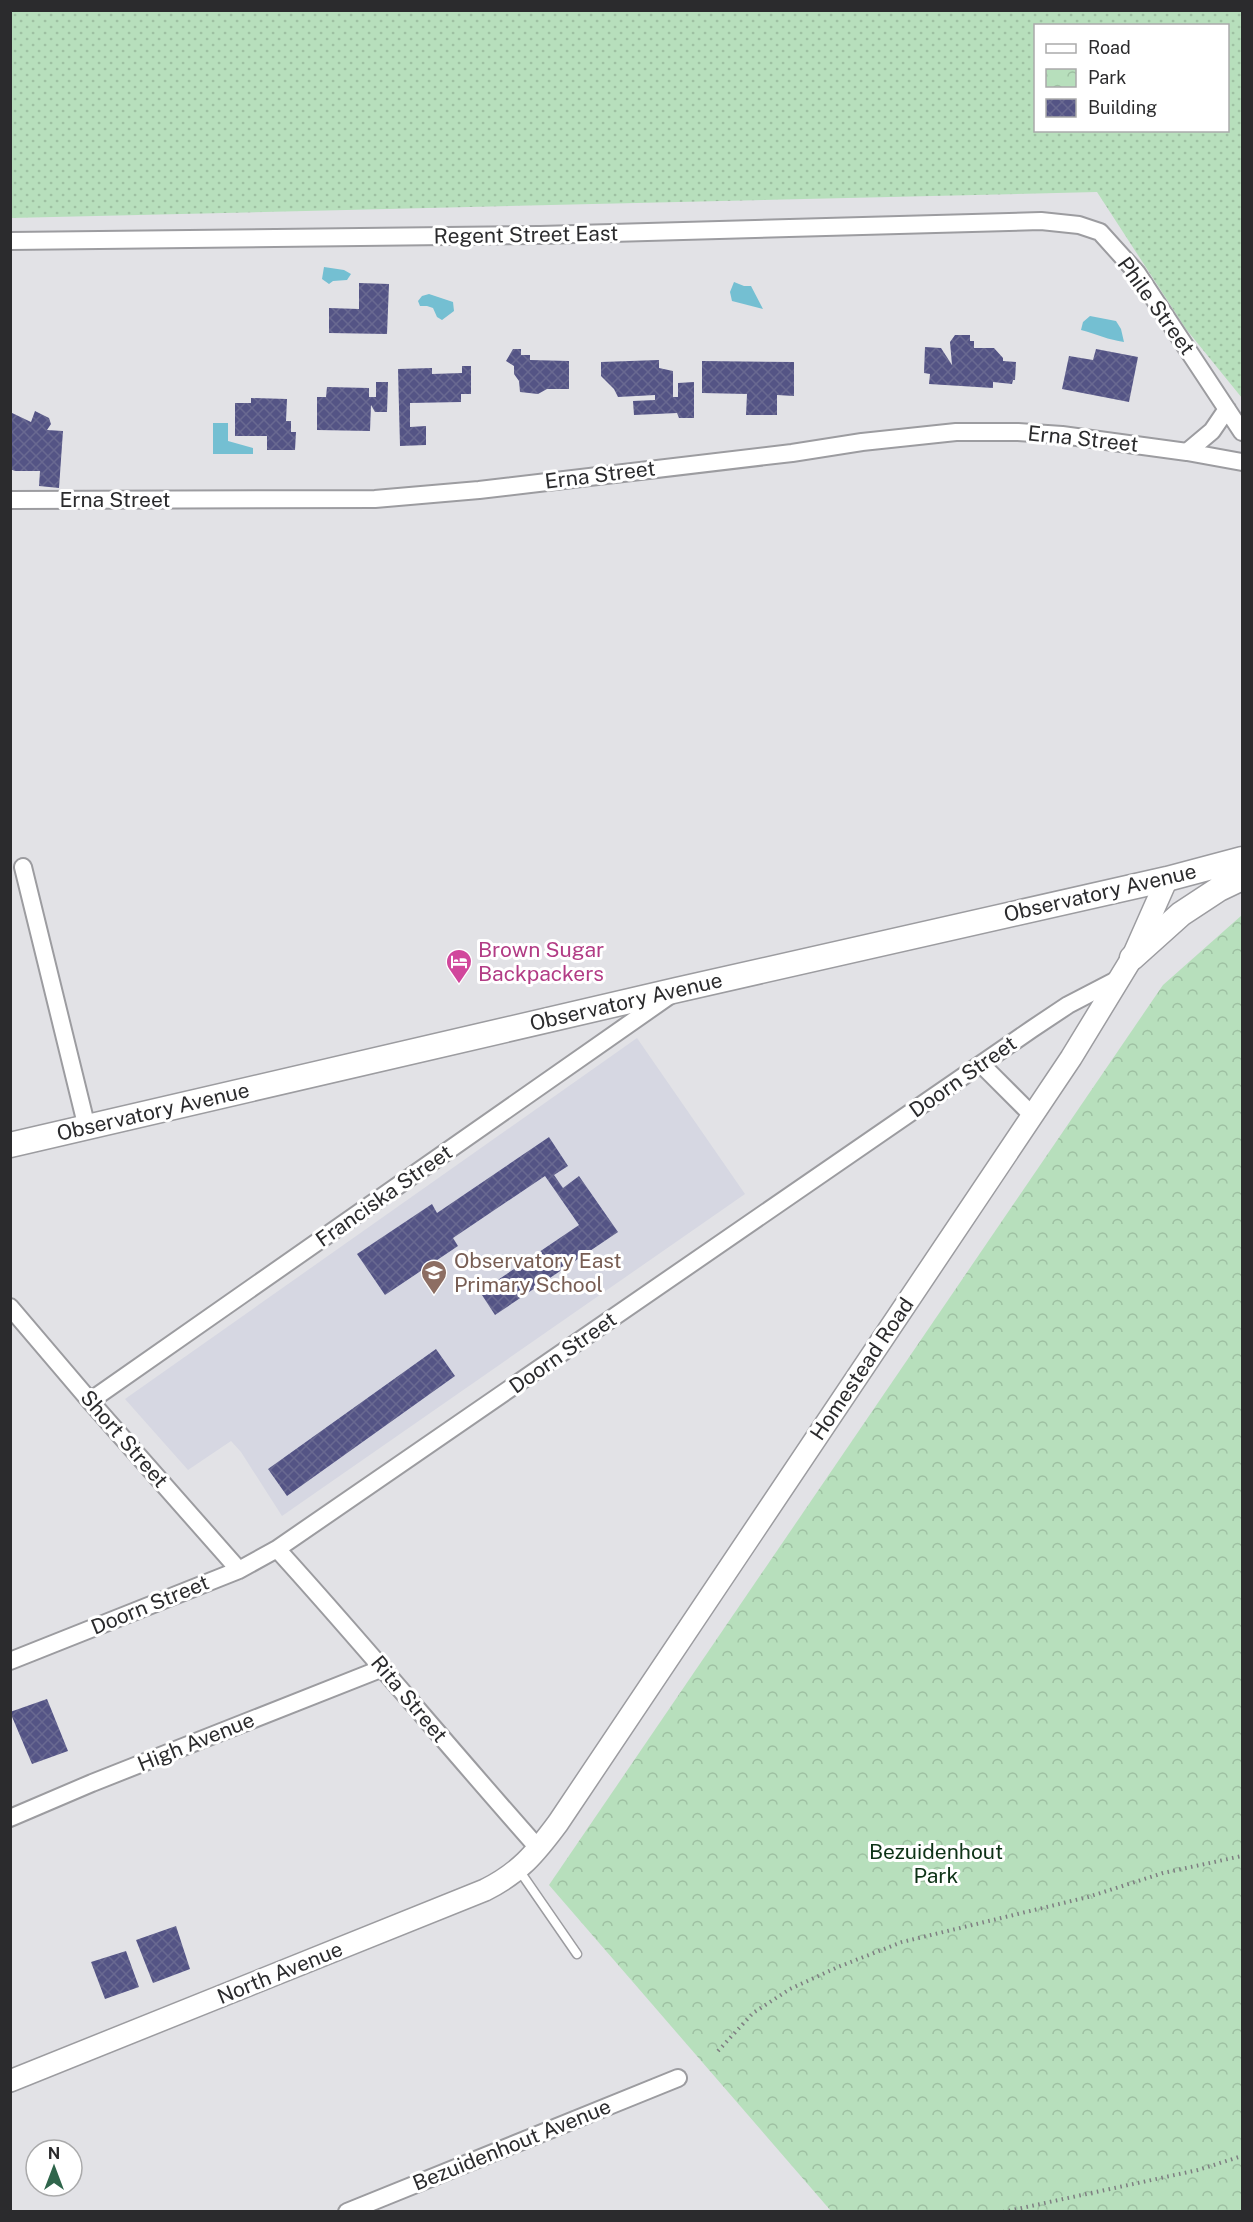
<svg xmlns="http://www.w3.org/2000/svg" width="1253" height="2222" font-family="'Public Sans',sans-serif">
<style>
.built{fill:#d6d7e2}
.grass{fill:url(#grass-dots);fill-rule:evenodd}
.park{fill:url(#park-crowns)}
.water{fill:#74bfd2}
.building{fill:url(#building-cross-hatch)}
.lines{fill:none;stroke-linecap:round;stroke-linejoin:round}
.service-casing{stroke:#9c9ca0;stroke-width:11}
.minor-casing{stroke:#9c9ca0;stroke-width:20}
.tertiary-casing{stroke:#9c9ca0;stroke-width:24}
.secondary-casing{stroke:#9c9ca0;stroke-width:27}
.path{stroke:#7e7e81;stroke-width:4;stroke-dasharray:1.5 4.5;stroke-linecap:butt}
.service{stroke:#fff;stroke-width:8}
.minor{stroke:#fff;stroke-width:16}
.tertiary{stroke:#fff;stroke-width:21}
.secondary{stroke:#fff;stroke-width:24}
.labels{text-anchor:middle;stroke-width:6;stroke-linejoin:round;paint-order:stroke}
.street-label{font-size:21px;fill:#2b2b2d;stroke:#fff}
.hotel-label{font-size:21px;fill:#b23c85;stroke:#fff;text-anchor:start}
.education-label{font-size:21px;fill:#785e54;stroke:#fff;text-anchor:start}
.park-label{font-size:21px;fill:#0d3216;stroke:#fff}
</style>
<defs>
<pattern id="grass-dots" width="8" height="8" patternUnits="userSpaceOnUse" patternTransform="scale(1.5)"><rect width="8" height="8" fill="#b7dfbc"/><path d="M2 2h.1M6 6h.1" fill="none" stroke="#9ec0a2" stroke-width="1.8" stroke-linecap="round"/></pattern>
<pattern id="park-crowns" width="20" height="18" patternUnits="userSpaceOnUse" patternTransform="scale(1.5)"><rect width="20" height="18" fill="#b7dfbc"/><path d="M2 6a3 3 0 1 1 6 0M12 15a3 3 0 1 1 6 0" fill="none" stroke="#9ec0a2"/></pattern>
<pattern id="building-cross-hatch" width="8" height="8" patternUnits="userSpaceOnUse" patternTransform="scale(1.5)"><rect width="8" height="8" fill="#545485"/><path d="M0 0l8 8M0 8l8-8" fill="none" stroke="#696991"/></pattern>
</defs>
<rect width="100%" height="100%" fill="#e2e2e6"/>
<path class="built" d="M637,1038L745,1194L282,1516L241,1452L231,1441L188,1470L125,1399Z"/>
<path class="grass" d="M10,11H1242V398L1186,329L1097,192L11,218ZM1036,26H1228V130H1036Z"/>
<path class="park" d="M1242,915V2211H831L549,1885L1163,985Z"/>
<path class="water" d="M324,267L344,270L351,274L347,280L333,281L329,284L322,279Z
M734,282L744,286H751L763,309L732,301L730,292Z
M429,294L453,302L454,311L442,320L437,317L433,308L427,306H420L418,301L422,296Z
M1090,316L1116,321L1121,329L1124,342C1109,340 1096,334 1081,330L1083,322Z
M213,423H228V441L253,448V454H213Z"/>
<path class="building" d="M359,283L389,284L387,334L329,333V308L359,309Z
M955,335H970V341H974V348H994L1003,358V361L1016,362L1015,380H1013L1012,384L993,382V388L929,384L930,374L924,373L925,347L941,348L952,365L950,342Z
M513,349H521V355H530V360L569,361V389H547L538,394L520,392L519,381L514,374V366L506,361Z
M1096,349L1138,357L1129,402L1062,389L1069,356L1093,360Z
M659,360V368L673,371V397H678V383L694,382V418H679L677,413L634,415L633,401L655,400V395L618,397L614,389L601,376V362Z
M702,361L794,362V396L777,395V415H746L747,394L702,393Z
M462,366H471V394H461V402L410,403V427L426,426V445L400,446L398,369L432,368V374L462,373Z
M376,382H388L387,412H375L371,405L370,431L317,430V397H326L327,387L369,388V397H376Z
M251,398L287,399L286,421H291V432H296L295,450H267V436H235V403H251Z
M35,411L49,418L51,424L47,430L63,431L59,488L39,486L40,471H15L10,469V412L31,422Z
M549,1137L568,1166L554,1175L563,1188L579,1176L618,1232L495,1315L480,1292L579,1225L545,1176L453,1238L458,1246L385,1295L357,1254L432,1204L437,1213Z
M436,1349L455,1376L287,1496L268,1469Z
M47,1699L68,1751L32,1764L10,1712Z
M176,1926L190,1969L153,1983L136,1940Z
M126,1951L139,1987L105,1999L91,1962Z"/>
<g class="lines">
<defs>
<path id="service" d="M519,1870L577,1954"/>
<path id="minor" d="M10,241L540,235L1041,221L1079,225L1100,232L1137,273L1242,432
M1187,452L1212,431L1227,409
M10,500L375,499L479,490L792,453L862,442L956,432H1018L1062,435L1187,452L1242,462
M23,867L87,1128
M982,1065L1032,1115
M10,1307L90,1401L239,1570
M90,1401L669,996
M277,1549C367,1648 451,1750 539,1849
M10,1661L239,1570L277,1549L1032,1029L1068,1005L1120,978
M10,1818L92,1783L383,1668
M347,2212L678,2078"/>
<path id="tertiary" d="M10,2081L485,1890C519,1873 535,1854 558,1823L1071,1058L1132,958L1167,879"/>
<path id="secondary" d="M1132,958L1181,914L1219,889L1242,878
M10,1145L677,990L1167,879L1242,859"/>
</defs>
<use href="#service" class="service-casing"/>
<use href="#minor" class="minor-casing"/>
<use href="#tertiary" class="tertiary-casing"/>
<use href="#secondary" class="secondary-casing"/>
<path class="path" d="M718,2051L753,2013L790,1989L838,1967L902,1942L1088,1897L1163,1873L1242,1856
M1003,2212L1198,2170L1242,2156"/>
<use href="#service" class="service"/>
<use href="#minor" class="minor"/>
<use href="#tertiary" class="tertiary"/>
<use href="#secondary" class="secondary"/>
</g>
<defs>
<symbol id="hotel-pin" viewBox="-11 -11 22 30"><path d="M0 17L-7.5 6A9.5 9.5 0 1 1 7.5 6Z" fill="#d1479c" stroke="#fff"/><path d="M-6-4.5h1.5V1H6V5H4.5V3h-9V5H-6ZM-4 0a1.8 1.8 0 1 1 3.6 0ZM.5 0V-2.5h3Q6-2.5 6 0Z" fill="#fff"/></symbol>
<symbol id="school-pin" viewBox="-11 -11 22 30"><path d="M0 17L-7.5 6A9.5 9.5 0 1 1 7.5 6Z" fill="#8d6e63" stroke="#fff"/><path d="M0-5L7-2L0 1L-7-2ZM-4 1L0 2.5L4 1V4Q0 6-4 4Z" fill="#fff"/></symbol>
</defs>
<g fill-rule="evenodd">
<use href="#hotel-pin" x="444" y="947" width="30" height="40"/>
<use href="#school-pin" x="419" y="1258" width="30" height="40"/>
</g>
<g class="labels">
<g class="street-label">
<text transform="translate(526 235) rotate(-1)" y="7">Regent Street East</text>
<text transform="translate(1156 306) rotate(54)" y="7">Phile Street</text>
<text transform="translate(1083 439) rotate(6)" y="7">Erna Street</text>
<text transform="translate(600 475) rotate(-7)" y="7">Erna Street</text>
<text x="115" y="507">Erna Street</text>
<text transform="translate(1100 893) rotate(-13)" y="7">Observatory Avenue</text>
<text transform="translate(626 1002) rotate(-13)" y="7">Observatory Avenue</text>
<text transform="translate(963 1077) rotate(-35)" y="7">Doorn Street</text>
<text transform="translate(153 1112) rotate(-13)" y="7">Observatory Avenue</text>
<text transform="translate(384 1196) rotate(-35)" y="7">Franciska Street</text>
<text transform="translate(563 1353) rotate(-35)" y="7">Doorn Street</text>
<text transform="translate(862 1369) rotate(-56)" y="7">Homestead Road</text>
<text transform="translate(124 1439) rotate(49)" y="7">Short Street</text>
<text transform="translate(150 1605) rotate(-22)" y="7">Doorn Street</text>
<text transform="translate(409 1699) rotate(50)" y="7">Rita Street</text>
<text transform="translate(196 1742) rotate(-22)" y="7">High Avenue</text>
<text transform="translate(280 1973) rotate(-22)" y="7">North Avenue</text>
<text transform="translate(512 2145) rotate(-22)" y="7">Bezuidenhout Avenue</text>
</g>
<g class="hotel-label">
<text x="478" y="957">Brown Sugar<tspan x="478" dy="24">Backpackers</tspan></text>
</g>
<g class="education-label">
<text x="454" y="1268">Observatory East<tspan x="454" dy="24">Primary School</tspan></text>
</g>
<g class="park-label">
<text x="936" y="1859">Bezuidenhout<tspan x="936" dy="24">Park</tspan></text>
</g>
</g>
<rect width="1253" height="2222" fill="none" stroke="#2b2b2d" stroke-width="24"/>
<rect x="1034" y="24" width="195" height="108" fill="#ffffff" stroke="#aaaaab" stroke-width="1.5"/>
<rect x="1046" y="44" width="30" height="9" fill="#ffffff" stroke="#aaaaab" stroke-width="1.5"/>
<text x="1088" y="54" font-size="18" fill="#2b2b2d">Road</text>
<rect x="1046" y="69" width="30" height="18" fill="url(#park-crowns)" stroke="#aaaaab" stroke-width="1.5"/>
<text x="1088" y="84" font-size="18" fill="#2b2b2d">Park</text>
<rect x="1046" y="99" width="30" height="18" fill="url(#building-cross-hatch)" stroke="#aaaaab" stroke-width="1.5"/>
<text x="1088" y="114" font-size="18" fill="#2b2b2d">Building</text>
<g transform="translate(54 2168)"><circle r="28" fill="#ffffff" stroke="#aaaaab" stroke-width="1.5"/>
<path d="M0-4.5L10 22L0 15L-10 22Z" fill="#2f654b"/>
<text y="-9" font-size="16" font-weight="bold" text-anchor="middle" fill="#2b2b2d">N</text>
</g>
</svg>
